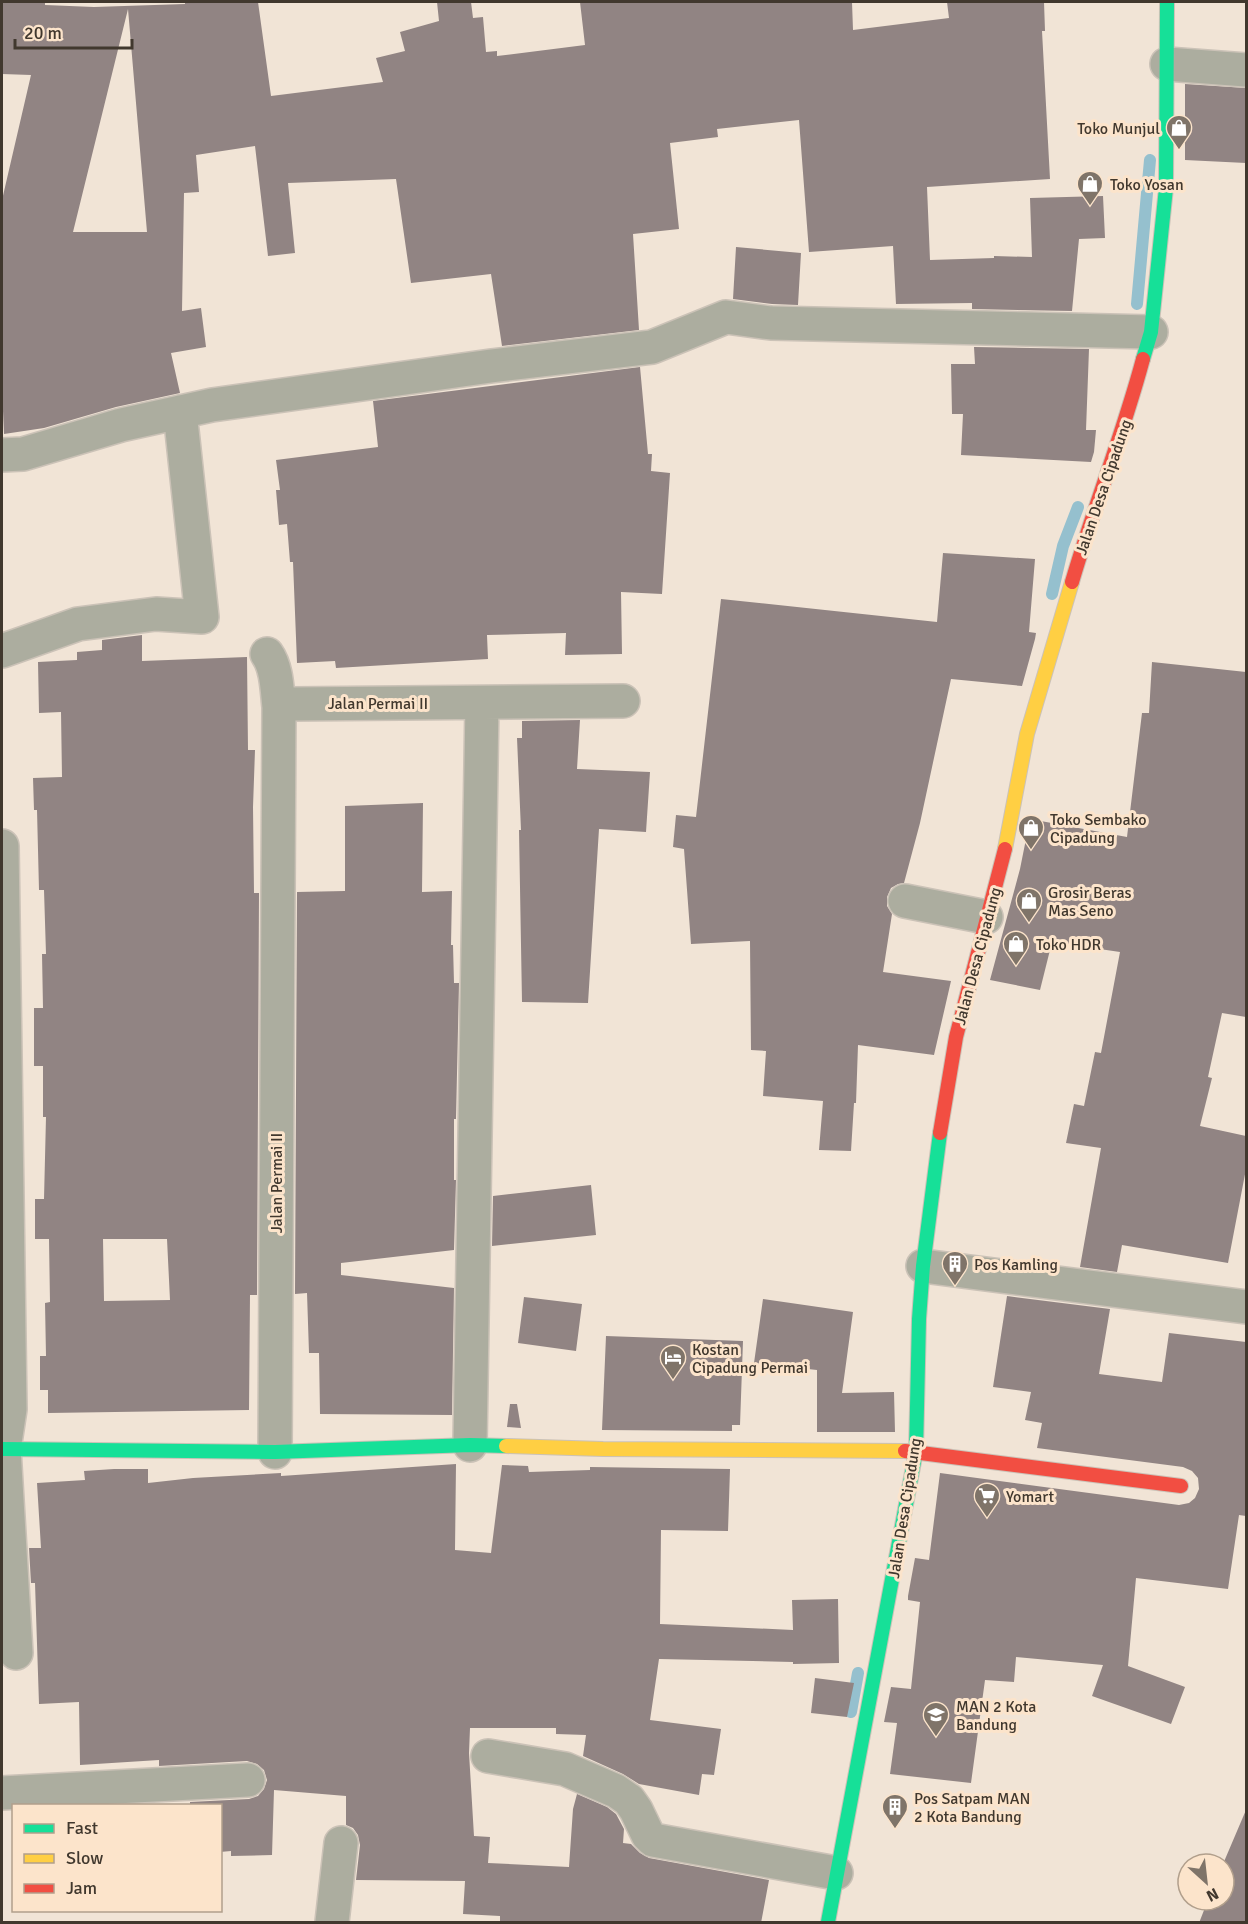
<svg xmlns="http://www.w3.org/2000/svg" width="1248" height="1924" font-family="Signika,sans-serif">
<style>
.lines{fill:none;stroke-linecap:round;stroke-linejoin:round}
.stream{stroke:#95c0ce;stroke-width:12}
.building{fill:#918483;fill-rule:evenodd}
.street-casing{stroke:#cbc2b7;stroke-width:36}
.fast-casing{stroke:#cbc2b7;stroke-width:16}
.slow-casing{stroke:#cbc2b7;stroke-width:16}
.jam-casing{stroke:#cbc2b7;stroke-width:16}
.street{stroke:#acad9f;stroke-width:33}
.fast{stroke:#16e098;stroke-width:14}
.slow{stroke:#ffcf43;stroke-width:14}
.jam{stroke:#f24e42;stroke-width:14}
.labels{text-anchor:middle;stroke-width:6;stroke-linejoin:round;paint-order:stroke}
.poi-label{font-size:16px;fill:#41382e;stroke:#fce4cb;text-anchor:start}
.street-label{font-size:16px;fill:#41382e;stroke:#fce4cb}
</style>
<rect width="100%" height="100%" fill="#f1e4d6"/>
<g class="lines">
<path class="stream" d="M1137,304L1150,160
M1052,594L1063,546L1078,507
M851,1712L858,1673"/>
</g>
<path class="building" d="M2,2H45V5L94,7L185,4V2H258L271,96L383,82L376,58L405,51L400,32L439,21L437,2H471L473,18L483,17L486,52L497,51V56L585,45L580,2H852L853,30L949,18L947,2H1044L1045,31H1042L1050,179L927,187L930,260L994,258V256L1032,257L1030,198L1103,196L1105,238L1079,239L1072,311L972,309V303L896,304L893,246L809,252L799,120L717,129L718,137L670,143L679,229L633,234L639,330L502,346L491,274L411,283L396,179L288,183L295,253L268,256L255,146L196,155L199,192L184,193L182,311L201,308L206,347L171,353L180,393L116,407L44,428L4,434L2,388V200L31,75L2,74ZM128,9L147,232H73Z
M1185,84L1246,88V163L1185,160Z
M736,247L801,253L798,305L772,304L733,299Z
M974,347L1089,349L1086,430H1096L1094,452L1091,462L961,455L963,414H952L951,364H975Z
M640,367L648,454H652L651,471L670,473L662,594L621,592L622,654L565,655L566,633L487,635L488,659L336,668L335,661L297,663L293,562H290L287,524L279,525L276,490H280L276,460L378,447L373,401Z
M943,553L1035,559L1029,632L1036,633L1035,639L1022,686L951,679L920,823L904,883L898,884L891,888L887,897V906L892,914L883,972L951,981L934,1055L858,1045L856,1103H854L851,1151L819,1150L823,1101L763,1096L766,1051L751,1050L750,941L691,944L684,849L673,847L676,815L696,817L721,599L937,622Z
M142,635V661L247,657L248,750H255L253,807L254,893H259L257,1295H250L249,1410L48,1413V1390H40V1356H46L45,1303L50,1302L49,1239H35V1199H44L46,1117H43V1066H34V1008H43L42,954H46L44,890H39L37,810H34L33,778L62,777L61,712L39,713L38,662L77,660V652L102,650V640ZM103,1239H167L170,1300L104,1301Z
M1152,662L1246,672V1017L1222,1013L1208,1077L1212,1078L1200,1126L1246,1136V1169L1228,1263L1122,1245L1117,1272L1080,1267L1101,1148L1066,1143L1074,1104L1084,1106L1095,1052L1101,1053L1120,952L1052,942L1040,990L990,980L1020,869L1030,819L1127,837L1142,713H1149Z
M580,720L577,769L650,772L646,832L599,829L588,1003L522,1002L519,830H521L517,738H522V721Z
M423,803L422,892L452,891L451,945H453L454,983H459L456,1119H454V1180H456L454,1250L341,1263V1275L454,1288L452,1415L320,1414L319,1353H309L307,1293L295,1294L297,892L345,891V806Z
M591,1185L596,1235L492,1246L493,1196Z
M1007,1296L1110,1309L1099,1374L1162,1382L1169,1333L1246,1342V1516L1239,1515L1228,1589L1136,1578L1128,1666L1185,1687L1171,1724L1092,1696L1103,1665L1016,1657L1014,1682L985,1680L971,1783L890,1774L897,1723L884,1722L891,1687L911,1689L920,1602L908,1600V1596L915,1558L929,1560L940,1473L1179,1505L1189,1503L1195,1498L1199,1489L1198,1478L1192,1471L1183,1467L1037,1448L1042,1423L1025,1420L1031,1392L993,1387Z
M524,1297L582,1304L576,1351L518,1343Z
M763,1299L853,1312L842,1393L894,1392L895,1432H817V1370L754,1363Z
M606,1336L743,1341L740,1425H732V1431L602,1430Z
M510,1404H517L521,1428L507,1427Z
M456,1464L455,1550L491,1553L502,1465L528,1466L529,1472L590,1470V1467L730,1469L728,1531L661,1530L660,1624L793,1630L792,1600L838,1599L839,1663L793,1664V1662L659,1659L650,1720L721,1729L714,1775L702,1774L699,1795L639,1784L623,1774L583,1756L586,1735L556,1734V1728H470L469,1753L474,1836L490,1837L488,1863L569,1867L573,1809L577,1794L607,1807L616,1814L624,1829L623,1843L631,1844L640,1853L649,1858L769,1880L761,1923H500V1916L463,1914L465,1881L356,1880L360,1845L358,1835L353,1828L346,1825V1796L274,1790L272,1855L231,1856V1851L220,1852V1806H190V1802L249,1799L258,1796L264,1789L267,1780L264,1770L257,1764L247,1761L159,1766V1760L80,1765L79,1702L39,1704L35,1583H31L29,1548H41L37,1483L85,1480L84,1471L114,1469H148V1483L193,1478L281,1473V1476Z
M815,1678L854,1683L847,1717L811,1713Z
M1246,1810V1923H1199L1208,1900H1224L1223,1864Z"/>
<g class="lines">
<defs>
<path id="street" d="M1167,64L1246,70
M2,455L23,454L121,425L212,405L491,366L652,347L726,317L771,323L1151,332
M2,651L78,624L156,614L202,617L180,412
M267,654C277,668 277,690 279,707L275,1452
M279,707L292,704L623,701
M2,846L10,1409L4,1449L16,1653
M905,901L986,917
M923,1266L1246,1307
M470,1445L482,703
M488,1756L565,1769L616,1791L629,1800L636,1810L648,1835L653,1840L836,1873
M2,1793L248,1780
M332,1922L341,1843"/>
<path id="fast" d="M1143,359L1151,332L1166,188L1167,2
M2,1449L275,1452L470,1445L506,1446
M828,1922L916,1451L919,1319L923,1266L940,1133"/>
<path id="slow" d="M1005,849L1027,734L1072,582
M506,1446L603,1449L905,1451"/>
<path id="jam" d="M1072,582C1094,507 1123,434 1143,359
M940,1133L956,1037L1005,849
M905,1451L1181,1486"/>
</defs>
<use href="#street" class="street-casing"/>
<use href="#fast" class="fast-casing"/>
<use href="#slow" class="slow-casing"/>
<use href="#jam" class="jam-casing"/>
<use href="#street" class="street"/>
<use href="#fast" class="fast"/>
<use href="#slow" class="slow"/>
<use href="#jam" class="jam"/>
</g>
<defs>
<symbol id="shop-pin" viewBox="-11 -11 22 30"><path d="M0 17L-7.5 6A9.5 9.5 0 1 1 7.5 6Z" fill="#7f7469" stroke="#fce4cb"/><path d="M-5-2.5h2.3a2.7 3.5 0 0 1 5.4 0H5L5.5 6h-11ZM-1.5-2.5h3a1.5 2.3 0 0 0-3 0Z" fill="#fff"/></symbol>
<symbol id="building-pin" viewBox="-11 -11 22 30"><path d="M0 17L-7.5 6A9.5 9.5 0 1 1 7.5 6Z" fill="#7f7469" stroke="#fce4cb"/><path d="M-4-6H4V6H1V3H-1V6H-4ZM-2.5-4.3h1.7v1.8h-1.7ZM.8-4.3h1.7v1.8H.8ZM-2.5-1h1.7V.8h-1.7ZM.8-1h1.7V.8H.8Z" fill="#fff"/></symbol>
<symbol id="hotel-pin" viewBox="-11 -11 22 30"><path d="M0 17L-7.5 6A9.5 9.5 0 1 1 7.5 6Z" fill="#7f7469" stroke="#fce4cb"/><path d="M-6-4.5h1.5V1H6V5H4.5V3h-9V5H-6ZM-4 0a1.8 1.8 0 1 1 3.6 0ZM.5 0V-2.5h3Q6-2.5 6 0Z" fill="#fff"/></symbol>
<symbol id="supermarket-pin" viewBox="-11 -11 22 30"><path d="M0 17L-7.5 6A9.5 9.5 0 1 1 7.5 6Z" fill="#7f7469" stroke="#fce4cb"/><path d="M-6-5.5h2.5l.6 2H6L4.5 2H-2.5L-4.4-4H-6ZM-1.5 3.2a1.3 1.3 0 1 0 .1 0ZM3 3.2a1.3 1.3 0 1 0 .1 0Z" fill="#fff"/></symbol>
<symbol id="school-pin" viewBox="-11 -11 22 30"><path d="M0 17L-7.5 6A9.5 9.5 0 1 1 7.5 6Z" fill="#7f7469" stroke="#fce4cb"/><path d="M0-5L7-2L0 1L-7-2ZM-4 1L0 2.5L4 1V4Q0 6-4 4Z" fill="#fff"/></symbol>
</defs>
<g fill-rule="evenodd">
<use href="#shop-pin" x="1164" y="113" width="30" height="40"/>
<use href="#shop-pin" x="1075" y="169" width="30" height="40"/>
<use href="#shop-pin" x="1016" y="813" width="30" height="40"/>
<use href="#shop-pin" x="1014" y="886" width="30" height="40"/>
<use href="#shop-pin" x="1001" y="929" width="30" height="40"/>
<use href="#building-pin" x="940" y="1249" width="30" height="40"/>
<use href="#hotel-pin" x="658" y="1343" width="30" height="40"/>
<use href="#supermarket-pin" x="972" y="1481" width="30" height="40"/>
<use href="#school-pin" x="921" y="1700" width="30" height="40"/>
<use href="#building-pin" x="880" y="1792" width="30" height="40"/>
</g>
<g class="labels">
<g class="poi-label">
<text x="1160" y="134" text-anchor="end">Toko Munjul</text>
<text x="1110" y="190">Toko Yosan</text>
<text x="1050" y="825">Toko Sembako<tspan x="1050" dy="18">Cipadung</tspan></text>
<text x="1048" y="898">Grosir Beras<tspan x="1048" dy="18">Mas Seno</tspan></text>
<text x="1036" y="950">Toko HDR</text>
<text x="974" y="1270">Pos Kamling</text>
<text x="692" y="1355">Kostan<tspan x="692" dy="18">Cipadung Permai</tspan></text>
<text x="1006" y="1502">Yomart</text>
<text x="956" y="1712">MAN 2 Kota<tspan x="956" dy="18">Bandung</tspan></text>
<text x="914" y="1804">Pos Satpam MAN<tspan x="914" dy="18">2 Kota Bandung</tspan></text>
</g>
<g class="street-label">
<text transform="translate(1103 487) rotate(-71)" y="6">Jalan Desa Cipadung</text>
<text x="378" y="709">Jalan Permai II</text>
<text transform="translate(977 956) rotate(-75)" y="6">Jalan Desa Cipadung</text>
<text transform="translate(276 1183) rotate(-90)" y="6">Jalan Permai II</text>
<text transform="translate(904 1508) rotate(-81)" y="6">Jalan Desa Cipadung</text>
</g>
</g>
<rect width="1248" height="1924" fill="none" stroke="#41382e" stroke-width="6"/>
<rect x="12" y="1804" width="210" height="108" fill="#fce4cb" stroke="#b19f8c" stroke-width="1.5"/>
<rect x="24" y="1824" width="30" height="9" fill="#16e098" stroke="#b19f8c" stroke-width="1.5"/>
<text x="66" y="1834" font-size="18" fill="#41382e">Fast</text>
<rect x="24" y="1854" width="30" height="9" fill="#ffcf43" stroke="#b19f8c" stroke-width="1.5"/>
<text x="66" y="1864" font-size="18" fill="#41382e">Slow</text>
<rect x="24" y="1884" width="30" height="9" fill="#f24e42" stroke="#b19f8c" stroke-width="1.5"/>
<text x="66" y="1894" font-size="18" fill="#41382e">Jam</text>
<g transform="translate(1206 1882) rotate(153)"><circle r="28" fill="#fce4cb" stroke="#b19f8c" stroke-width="1.5"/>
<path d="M0-4.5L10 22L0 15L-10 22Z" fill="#7f7469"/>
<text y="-9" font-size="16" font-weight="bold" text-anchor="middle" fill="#41382e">N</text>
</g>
<path d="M15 39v9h117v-9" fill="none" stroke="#41382e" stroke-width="3"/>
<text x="24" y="39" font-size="18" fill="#41382e" stroke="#fce4cb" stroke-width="4.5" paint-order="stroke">20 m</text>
</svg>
